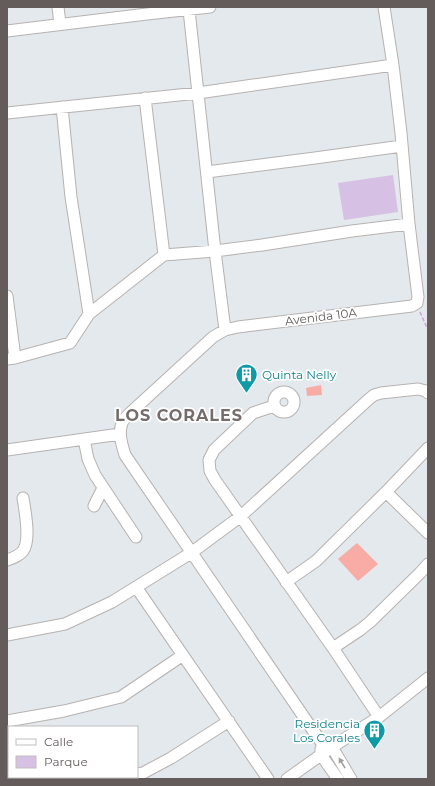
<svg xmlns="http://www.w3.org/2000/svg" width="435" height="786" font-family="Montserrat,sans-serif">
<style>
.green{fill:#d6c0e3}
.water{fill:#f9aba6}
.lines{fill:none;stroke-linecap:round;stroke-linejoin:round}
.minor-casing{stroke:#b7b2b0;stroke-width:13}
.path{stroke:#cfa4d4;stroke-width:1.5;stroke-dasharray:4 2;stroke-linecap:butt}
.minor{stroke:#fff;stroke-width:11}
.oneway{fill:#a19d9d}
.labels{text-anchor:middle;stroke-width:3.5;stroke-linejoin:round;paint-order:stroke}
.street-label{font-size:12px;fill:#635c5b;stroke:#fff}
.culture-label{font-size:12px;fill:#0d838f;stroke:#fff;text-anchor:start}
.district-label{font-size:16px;font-weight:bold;letter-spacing:1px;fill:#746d6c;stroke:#fff}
</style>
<rect width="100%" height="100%" fill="#e3e9ed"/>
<path class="green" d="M393,175L398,212L344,220L338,183Z"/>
<path class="water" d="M321,385L322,395L307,396L306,388Z
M357,543L378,564L358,581L338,559Z"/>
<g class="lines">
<defs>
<path id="minor" d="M58,7L60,24
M189,10L215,251L225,330
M7,31L147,14L210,7
M145,98L164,255
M62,107L71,197L89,314
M7,113L198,93L393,65
M207,172L315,158L402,146
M7,296L15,358
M7,359L15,358L70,343L89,314L164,255L215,251L262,245L352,231L409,224
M274 402a10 10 0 1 1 20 0a10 10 0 1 1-20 0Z
M274,406L253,413L214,450L209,460L210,471L215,480L333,648L379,717
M84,439L88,459L95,475L136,537
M7,450L120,434
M386,492L428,533
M94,506L103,488
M7,560C13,558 19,556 23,551C31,540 25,511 23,498
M286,582L316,561L386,492L428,448
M136,587L268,779
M7,635L65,624L112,602L191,553L241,516L369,399L374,395L381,393L418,389L426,391L428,393
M333,648L360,630L370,622L420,573L428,564
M7,721L64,711L121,697L183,655
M321,749V755L338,779
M137,774L143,773L171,758L229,721
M26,777V779
M120,779L127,777
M287,779L332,747L379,717L428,678
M351,779L332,747L321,742L125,455C122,445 118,433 122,423C123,420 127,416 130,413L213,337L225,330L238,327L412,306L417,303L418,297L409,224L401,133L393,65L384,7"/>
</defs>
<use href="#minor" class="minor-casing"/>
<path class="path" d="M420,312L428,330"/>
<use href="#minor" class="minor"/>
</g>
<defs><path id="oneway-solid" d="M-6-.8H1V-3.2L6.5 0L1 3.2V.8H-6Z"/></defs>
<use class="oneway" href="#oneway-solid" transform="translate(342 763) rotate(-121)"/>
<defs>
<symbol id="building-pin" viewBox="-11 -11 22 30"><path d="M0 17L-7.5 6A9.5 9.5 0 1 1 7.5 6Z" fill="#0f9aa8" stroke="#fff"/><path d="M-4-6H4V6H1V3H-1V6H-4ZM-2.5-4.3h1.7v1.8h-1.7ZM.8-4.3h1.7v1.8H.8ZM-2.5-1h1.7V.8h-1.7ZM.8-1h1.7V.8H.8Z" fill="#fff"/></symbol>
</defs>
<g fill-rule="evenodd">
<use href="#building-pin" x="234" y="362" width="25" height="34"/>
<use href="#building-pin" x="362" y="718" width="25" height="34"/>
</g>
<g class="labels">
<g class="street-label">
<text transform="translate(321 317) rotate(-7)" y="4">Avenida 10A</text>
</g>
<g class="culture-label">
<text x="262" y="379">Quinta Nelly</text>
<text x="360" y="728" text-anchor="end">Residencia<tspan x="360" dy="14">Los Corales</tspan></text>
</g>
<g class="district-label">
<text x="179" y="421">LOS CORALES</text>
</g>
</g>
<rect width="435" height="786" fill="none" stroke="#635c5b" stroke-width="16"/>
<rect x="8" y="726" width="130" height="52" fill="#ffffff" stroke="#c1bebd"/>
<rect x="16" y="739" width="20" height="6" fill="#ffffff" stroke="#c1bebd"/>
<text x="44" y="746" font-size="12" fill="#635c5b">Calle</text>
<rect x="16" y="756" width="20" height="12" fill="#d6c0e3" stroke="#c1bebd"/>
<text x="44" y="766" font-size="12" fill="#635c5b">Parque</text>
</svg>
